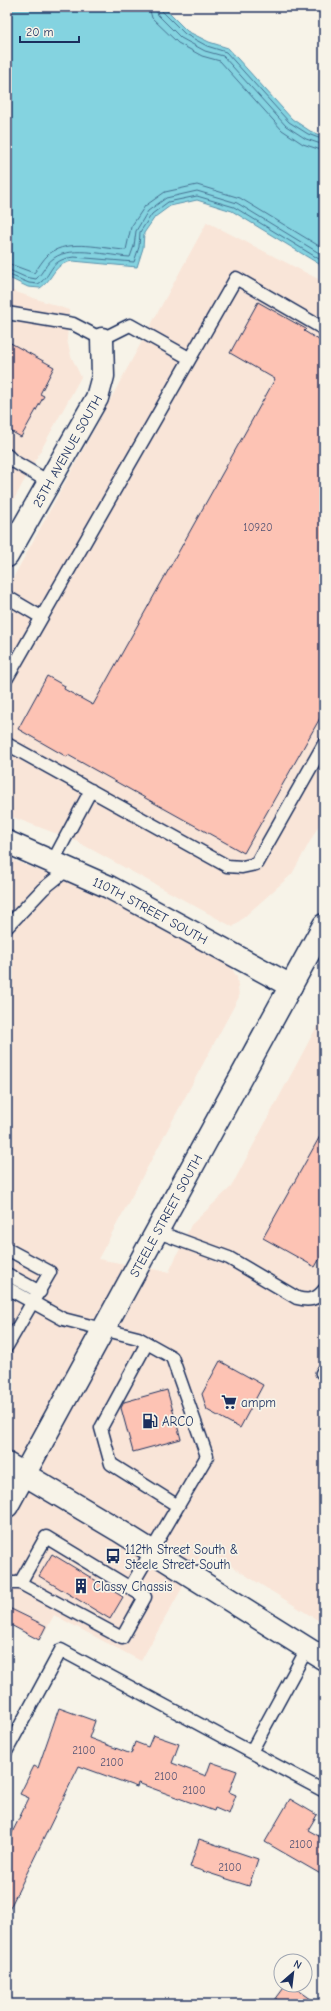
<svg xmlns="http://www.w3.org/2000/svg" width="331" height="2011" font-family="'Comic Neue',sans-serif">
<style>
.built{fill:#f9e5d8}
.water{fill:#84d3e0;stroke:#5a91ac}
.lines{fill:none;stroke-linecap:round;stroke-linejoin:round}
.shore{stroke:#457192;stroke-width:1}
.building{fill:#fdc3b4;stroke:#1b2f5e}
.lane-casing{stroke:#1b2f5e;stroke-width:15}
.street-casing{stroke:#1b2f5e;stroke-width:25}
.secondary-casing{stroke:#1b2f5e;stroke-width:25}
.primary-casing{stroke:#1b2f5e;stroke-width:25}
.lane{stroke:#f7f3e8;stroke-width:12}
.street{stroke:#f7f3e8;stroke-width:22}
.secondary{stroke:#f7f3e8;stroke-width:22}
.primary{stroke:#f7f3e8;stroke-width:22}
.labels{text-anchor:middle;stroke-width:3.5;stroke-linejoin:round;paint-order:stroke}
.number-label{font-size:11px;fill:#545474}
.street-label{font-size:13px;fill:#1b2f5e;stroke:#f7f3e8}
.poi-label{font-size:13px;fill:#1b2f5e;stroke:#f7f3e8;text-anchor:start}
</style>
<rect width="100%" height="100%" fill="#f7f3e8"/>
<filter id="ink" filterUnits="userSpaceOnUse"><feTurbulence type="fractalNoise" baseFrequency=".025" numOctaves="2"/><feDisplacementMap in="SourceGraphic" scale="8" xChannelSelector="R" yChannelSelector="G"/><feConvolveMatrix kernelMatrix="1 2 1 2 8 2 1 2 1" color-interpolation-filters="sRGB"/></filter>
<g filter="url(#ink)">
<path class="built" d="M207,222L324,282V816L292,874L233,927L76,841L7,815V589Z
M7,289L69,310L67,340L71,356L81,377L7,512Z
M7,858L97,892L227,961L237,977L239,997L98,1259L169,1272L191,1225L231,1187L324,1013V1624L204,1549L141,1661L54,1615L43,1635L7,1616Z"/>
<path class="water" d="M7,7H163L187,31L209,42L228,48L292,119L310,131L324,137V267L232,211L197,200L170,206L155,217L144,233L143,248L137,267L73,261C52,264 55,278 40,288L28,287L7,277Z"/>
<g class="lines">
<path class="shore" d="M149,7L152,18L178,43L202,56L220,61L282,130L303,144L324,151
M155,7L158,15L181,38L205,51L223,56L286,126L306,139L324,145
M160,7L162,11L185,34L207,46L226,52L289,122L308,134L324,140
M7,263L34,273C39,267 43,259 49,254C69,238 103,249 126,250L131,227L145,206L165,192L197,185L240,198L324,249
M7,269L25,277L36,279C43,273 46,263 54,258C72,245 109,256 130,257L134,246L136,231L148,211L166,198L197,191L237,203L324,256
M7,274L29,283L38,284C54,275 47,260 74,257L134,262L139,247L140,232L152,214L168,202L197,196L234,207L324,262"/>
</g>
<path class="building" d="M258,302L306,329L304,331L324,343V711L244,853L68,755L67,757L18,729L47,676L65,686L64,689L93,705L275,379L230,353Z
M7,341L54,367L40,394L44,396L21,437L7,429Z
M324,1129V1251L315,1267L263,1238Z
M220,1361L263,1385L240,1428L207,1410L202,1394Z
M167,1390L181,1439L133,1452L121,1408L124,1402Z
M52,1554L123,1597L110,1619L39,1576Z
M7,1607L46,1626L39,1640L7,1623Z
M59,1708L95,1721L89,1738L131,1754L135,1742L148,1747L153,1735L179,1744L172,1763L206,1776L211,1762L237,1771L229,1792L236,1795L229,1814L215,1808L214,1811L138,1783L137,1787L79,1766L7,1914V1843L29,1798L20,1794L34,1766L38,1768Z
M290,1799L317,1815L308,1830L324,1839V1876L265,1842Z
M199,1839L258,1859L249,1886L190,1867Z
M286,1985H291L318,2004H272Z"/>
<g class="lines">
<defs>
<path id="lane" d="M7,313L73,324L102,339L130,325L189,358
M7,455L13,461L49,482
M7,597L41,617
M7,678L236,278L324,329
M7,744L227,866L242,867L256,864L324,744
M53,861L91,790
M7,927L43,889L69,868
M158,1232L229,1258L297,1298C309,1301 316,1300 324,1290
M7,1249L50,1272L7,1346
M7,1274L40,1292
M7,1288L63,1319L138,1338L172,1357L207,1456L130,1588
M147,1343L101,1428L111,1464L178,1506
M324,1370L322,1373L324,1375
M7,1583H20L122,1638L145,1597L46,1537L20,1583
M307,1649L251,1752L324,1791
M7,1750L61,1650L251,1752"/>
<g id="street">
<path id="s1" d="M7,556L97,398L103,376L102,339"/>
<path id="s2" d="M7,842L109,887L291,986"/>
</g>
<path id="secondary" d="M7,1464L118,1530L324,1659"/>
<g id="primary">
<path id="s3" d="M7,1506L324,925"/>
</g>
</defs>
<use href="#lane" class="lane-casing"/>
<use href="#street" class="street-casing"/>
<use href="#secondary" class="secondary-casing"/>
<use href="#primary" class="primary-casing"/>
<use href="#lane" class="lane"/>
<use href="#street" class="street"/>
<use href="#secondary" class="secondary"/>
<use href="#primary" class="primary"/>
</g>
</g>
<defs>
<symbol id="supermarket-bare" viewBox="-9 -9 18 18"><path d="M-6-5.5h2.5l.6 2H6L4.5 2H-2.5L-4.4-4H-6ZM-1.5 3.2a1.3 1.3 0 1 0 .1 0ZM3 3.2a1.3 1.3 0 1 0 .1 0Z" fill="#1b2f5e" stroke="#f7f3e8" stroke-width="2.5" paint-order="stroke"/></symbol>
<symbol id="fuel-bare" viewBox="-9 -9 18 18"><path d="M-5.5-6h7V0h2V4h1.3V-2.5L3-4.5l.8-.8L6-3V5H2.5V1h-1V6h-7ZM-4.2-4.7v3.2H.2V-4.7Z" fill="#1b2f5e" stroke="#f7f3e8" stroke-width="2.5" paint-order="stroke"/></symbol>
<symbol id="bus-bare" viewBox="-9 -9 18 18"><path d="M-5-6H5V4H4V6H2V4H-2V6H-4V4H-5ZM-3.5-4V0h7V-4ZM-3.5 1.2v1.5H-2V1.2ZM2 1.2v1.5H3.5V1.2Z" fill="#1b2f5e" stroke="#f7f3e8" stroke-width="2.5" paint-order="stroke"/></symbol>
<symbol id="building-bare" viewBox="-9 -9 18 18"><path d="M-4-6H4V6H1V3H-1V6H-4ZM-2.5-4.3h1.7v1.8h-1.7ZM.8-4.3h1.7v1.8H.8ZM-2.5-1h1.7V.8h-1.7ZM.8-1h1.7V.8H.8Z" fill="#1b2f5e" stroke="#f7f3e8" stroke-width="2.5" paint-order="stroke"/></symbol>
</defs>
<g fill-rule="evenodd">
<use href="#supermarket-bare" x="218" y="1391" width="22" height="22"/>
<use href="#fuel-bare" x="139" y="1410" width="22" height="22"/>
<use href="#bus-bare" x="102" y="1545" width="22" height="22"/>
<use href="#building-bare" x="70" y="1575" width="22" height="22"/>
</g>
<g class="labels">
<g class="number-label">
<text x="258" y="531">10920</text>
<text x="84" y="1754">2100</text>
<text x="112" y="1766">2100</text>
<text x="166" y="1780">2100</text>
<text x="194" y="1794">2100</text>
<text x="301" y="1848">2100</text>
<text x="230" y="1871">2100</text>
</g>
<g class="street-label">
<text dy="5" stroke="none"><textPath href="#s1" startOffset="121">25TH AVENUE SOUTH</textPath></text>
<text dy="5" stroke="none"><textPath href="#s2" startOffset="159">110TH STREET SOUTH</textPath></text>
<text dy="5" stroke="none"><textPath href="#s3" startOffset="331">STEELE STREET SOUTH</textPath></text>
</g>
<g class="poi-label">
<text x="241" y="1407">ampm</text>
<text x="162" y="1426">ARCO</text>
<text x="125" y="1554">112th Street South &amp;<tspan x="125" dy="15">Steele Street South</tspan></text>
<text x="93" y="1591">Classy Chassis</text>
</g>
</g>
<rect width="331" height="2011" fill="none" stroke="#f7f3e8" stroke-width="24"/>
<rect x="12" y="12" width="307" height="1987" fill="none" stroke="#1b2f5e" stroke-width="1.5" filter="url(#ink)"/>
<g transform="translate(293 1973) rotate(28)"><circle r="19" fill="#f7f3e8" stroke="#9fa5b1"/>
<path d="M0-3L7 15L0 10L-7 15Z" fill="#1b2f5e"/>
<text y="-6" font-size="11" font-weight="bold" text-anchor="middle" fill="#1b2f5e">N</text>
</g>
<path d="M20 36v6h59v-6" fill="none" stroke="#1b2f5e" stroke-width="2"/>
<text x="26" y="36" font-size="12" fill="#1b2f5e" stroke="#f7f3e8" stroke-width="3" paint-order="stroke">20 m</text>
</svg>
